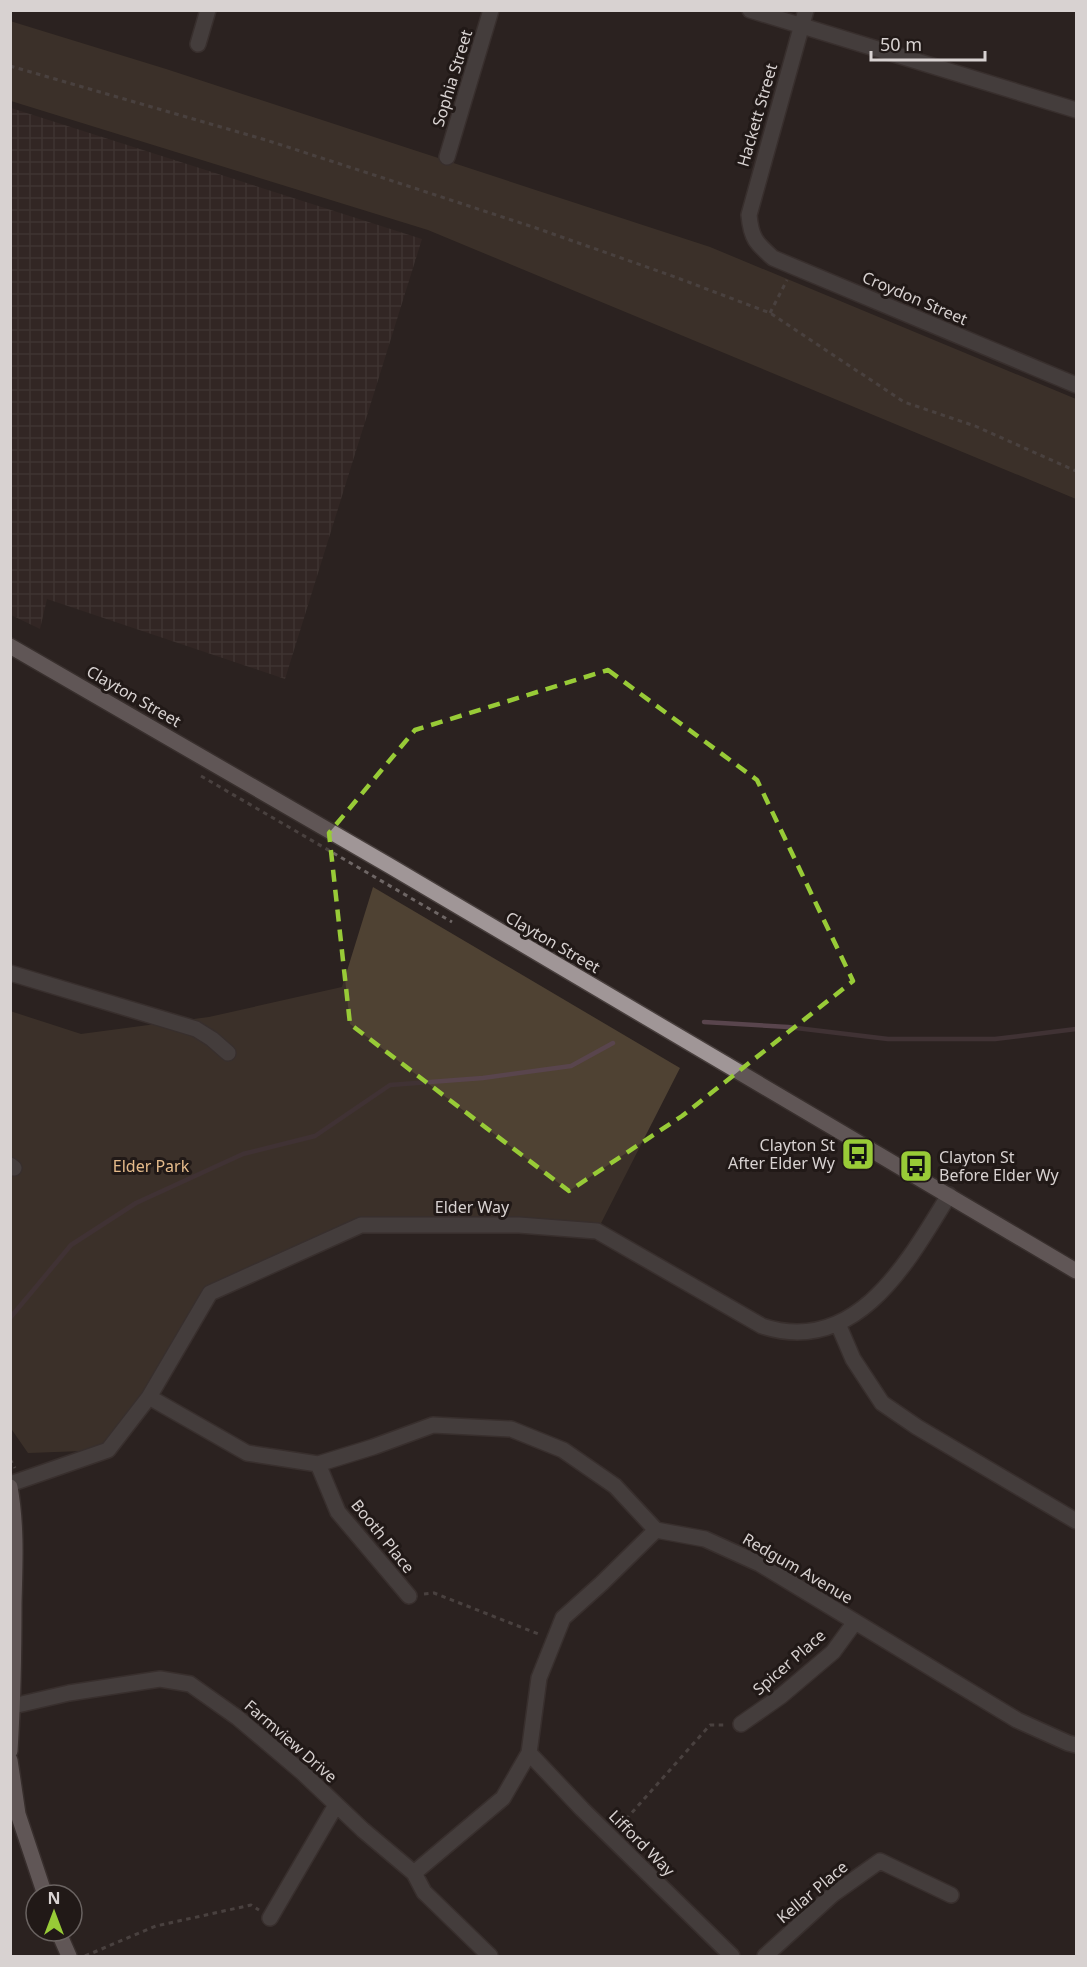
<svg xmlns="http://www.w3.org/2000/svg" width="1087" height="1967" font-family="'Noto Sans',sans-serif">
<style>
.industrial{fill:url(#industrial-grid)}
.park{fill:#4f4233}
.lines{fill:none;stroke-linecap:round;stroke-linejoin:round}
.stream{stroke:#59454d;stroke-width:4.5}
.minor-casing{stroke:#473e3c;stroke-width:18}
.major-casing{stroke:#473e3c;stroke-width:18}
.path{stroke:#6e6665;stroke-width:3;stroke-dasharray:4.5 4.5;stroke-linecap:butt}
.minor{stroke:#625d5e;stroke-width:15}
.major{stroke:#a09697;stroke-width:15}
.marked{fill:none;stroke:#98cb37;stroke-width:4.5;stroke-dasharray:12 8;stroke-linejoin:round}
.labels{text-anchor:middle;stroke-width:6;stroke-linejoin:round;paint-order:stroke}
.street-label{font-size:16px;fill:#d8d2d1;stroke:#211917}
.poi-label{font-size:16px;fill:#d8d2d1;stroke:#211917;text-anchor:end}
.park-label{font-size:16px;fill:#e5bb8b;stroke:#211917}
</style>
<defs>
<pattern id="industrial-grid" width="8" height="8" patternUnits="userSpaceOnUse" patternTransform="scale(1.5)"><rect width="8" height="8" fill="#3a2b28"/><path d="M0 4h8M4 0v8" fill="none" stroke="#564946"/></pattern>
</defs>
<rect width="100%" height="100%" fill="#2b2220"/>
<path class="industrial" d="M11,108L422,239L285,679L47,599L40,629L11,615Z"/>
<path class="park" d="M10,21L166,69L710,247L1076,399V499L428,230L11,101Z
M373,887L680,1068L597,1231L361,1225L210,1293L108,1450L28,1453L10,1427V1011L81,1034L209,1017L342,987Z"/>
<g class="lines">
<path class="stream" d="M704,1022L788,1027L888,1039H995L1076,1029
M10,1318L71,1245L136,1203L243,1154L315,1136L390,1085L483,1078L571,1066L613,1043"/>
<defs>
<path id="minor" d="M750,10L1076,110
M806,10L749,215C751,238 756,243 773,258L1076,385
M198,44L208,10
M447,157L491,10
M10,973L196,1029L212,1039L228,1053
M10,1165L14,1168
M838,1324L853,1359L882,1403L917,1427L1076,1521
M149,1397L247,1453L318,1464L373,1447L433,1425L511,1429L563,1450L615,1486L656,1530
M318,1464L338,1512L409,1596
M10,1484L108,1450L149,1397L210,1293L361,1225H519L597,1231L762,1326C856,1357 908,1262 949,1195
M13,1706L69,1693L160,1679L190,1684L238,1718L303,1773L363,1830L414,1873L424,1892L490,1956
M741,1724L781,1696L833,1652L855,1622
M529,1753L582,1809L732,1956
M414,1873L503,1798L529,1753L539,1678L563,1618L602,1583L656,1530L705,1539L760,1564L1017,1720L1068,1743L1076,1745
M270,1918L336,1805
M765,1956L832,1895L880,1861L951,1895"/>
<path id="major" d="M10,646L390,866L1076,1271
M10,1487C17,1526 15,1564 14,1603C14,1652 13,1702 10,1751
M10,1760L18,1814L45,1895
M58,1931L69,1956"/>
</defs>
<use href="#minor" class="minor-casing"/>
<use href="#major" class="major-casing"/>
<path class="path" d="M10,66L266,140L411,187L536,228L675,277L770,313L904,402L975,426L1076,471
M770,313L787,280
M201,776L452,922
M10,1459L15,1468
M424,1594L434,1593L541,1635
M620,1826L710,1725H726
M85,1956L156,1926L251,1905L259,1910"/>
<use href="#minor" class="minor"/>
<use href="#major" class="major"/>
</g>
<path d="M0 0H1087V1967H0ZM608,670L757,780L853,981L682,1116L569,1191L350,1024L329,833L415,730Z" fill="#2b2220" fill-opacity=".55" fill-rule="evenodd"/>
<path class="marked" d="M608,670L757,780L853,981L682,1116L569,1191L350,1024L329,833L415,730Z"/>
<defs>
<symbol id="bus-square" viewBox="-11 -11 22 22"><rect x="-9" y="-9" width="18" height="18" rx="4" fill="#98cb37" stroke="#211917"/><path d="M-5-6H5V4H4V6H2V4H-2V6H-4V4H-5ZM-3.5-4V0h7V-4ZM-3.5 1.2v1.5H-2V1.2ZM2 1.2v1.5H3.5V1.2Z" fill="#111"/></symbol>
</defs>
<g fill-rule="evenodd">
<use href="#bus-square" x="839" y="1135" width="38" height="38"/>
<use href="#bus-square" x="897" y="1147" width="38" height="38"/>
</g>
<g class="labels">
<g class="street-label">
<text transform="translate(452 78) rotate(-73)" y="6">Sophia Street</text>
<text transform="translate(757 115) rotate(-74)" y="6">Hackett Street</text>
<text transform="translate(915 298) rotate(23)" y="6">Croydon Street</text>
<text transform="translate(134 696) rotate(30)" y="6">Clayton Street</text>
<text transform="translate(553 942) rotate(30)" y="6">Clayton Street</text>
<text x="472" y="1213">Elder Way</text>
<text transform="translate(383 1536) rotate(51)" y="6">Booth Place</text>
<text transform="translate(798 1568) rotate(30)" y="6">Redgum Avenue</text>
<text transform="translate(789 1662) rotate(-41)" y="6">Spicer Place</text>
<text transform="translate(291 1741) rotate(41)" y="6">Farmview Drive</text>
<text transform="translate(642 1843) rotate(45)" y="6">Lifford Way</text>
<text transform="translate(812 1892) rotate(-40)" y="6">Kellar Place</text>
</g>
<g class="poi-label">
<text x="835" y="1151">Clayton St<tspan x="835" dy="18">After Elder Wy</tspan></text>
<text x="939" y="1163" text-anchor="start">Clayton St<tspan x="939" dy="18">Before Elder Wy</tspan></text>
</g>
<g class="park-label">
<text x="151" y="1172">Elder Park</text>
</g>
</g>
<rect width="1087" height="1967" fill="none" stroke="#d8d2d1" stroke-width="24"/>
<g transform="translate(54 1913)"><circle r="28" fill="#211917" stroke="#6a6361" stroke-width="1.5"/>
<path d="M0-4.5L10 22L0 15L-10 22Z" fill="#98cb37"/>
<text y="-9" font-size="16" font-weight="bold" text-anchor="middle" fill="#d8d2d1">N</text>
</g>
<path d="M871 51v9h114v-9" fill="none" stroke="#d8d2d1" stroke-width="3"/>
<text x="880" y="51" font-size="18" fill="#d8d2d1" stroke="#211917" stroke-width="4.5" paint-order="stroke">50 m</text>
</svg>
